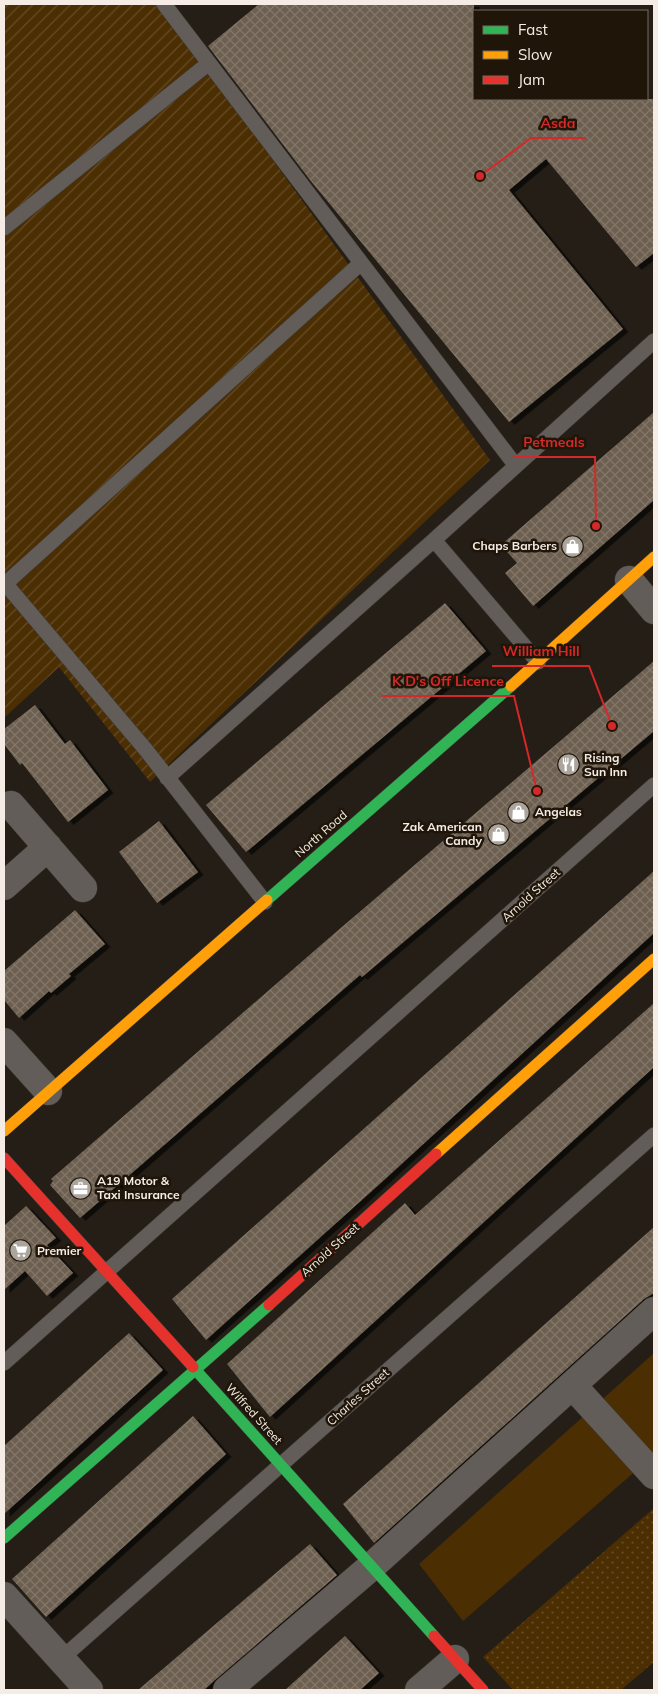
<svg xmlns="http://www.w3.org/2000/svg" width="658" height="1694" font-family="Mulish,sans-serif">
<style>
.grass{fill:#4c2e03}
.park{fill:url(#park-dots)}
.garden{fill:url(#garden-furrows)}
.building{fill:url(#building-cross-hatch);filter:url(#shadow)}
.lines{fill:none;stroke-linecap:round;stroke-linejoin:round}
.lane-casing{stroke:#3f3935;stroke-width:16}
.street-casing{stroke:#3f3935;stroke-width:29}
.fast-casing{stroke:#3f3935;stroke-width:12}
.slow-casing{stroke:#3f3935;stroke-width:12}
.jam-casing{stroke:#3f3935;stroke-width:12}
.lane{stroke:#625d58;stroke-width:15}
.street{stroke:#625d58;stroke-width:28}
.fast{stroke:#30b455;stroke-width:11}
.slow{stroke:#ff9f0a;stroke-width:11}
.jam{stroke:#e5322d;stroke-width:11}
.labels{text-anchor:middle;stroke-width:5;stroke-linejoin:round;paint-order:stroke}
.poi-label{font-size:12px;font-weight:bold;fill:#f5ede5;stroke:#1f1509;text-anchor:start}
.street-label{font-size:12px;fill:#f5ede5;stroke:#1f1509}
.leader{fill:none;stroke:#d62828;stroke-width:2}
.callout-dot{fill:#d62828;stroke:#1f1509;stroke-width:2}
.callout-label{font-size:14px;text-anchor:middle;font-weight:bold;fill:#d62828;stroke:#1f1509;stroke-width:5;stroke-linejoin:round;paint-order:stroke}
</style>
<defs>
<pattern id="park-dots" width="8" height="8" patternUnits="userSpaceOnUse" patternTransform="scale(1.25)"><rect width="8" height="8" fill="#4c2e03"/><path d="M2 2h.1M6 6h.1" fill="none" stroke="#664d28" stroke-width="1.8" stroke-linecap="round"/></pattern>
<pattern id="garden-furrows" width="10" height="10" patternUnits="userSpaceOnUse" patternTransform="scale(1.25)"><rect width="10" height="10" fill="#4c2e03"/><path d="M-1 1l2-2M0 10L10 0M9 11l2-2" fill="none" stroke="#664d28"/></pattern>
<pattern id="building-cross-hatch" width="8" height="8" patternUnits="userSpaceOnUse" patternTransform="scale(1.25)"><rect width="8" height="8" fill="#6d6051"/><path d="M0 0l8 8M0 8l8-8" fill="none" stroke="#82776a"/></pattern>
<filter id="shadow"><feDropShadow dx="5.5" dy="3" stdDeviation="0" flood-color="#0009"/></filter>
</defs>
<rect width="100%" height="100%" fill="#241e17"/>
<path class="grass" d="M654,1353V1455L463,1621L419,1564Z"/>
<path class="park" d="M654,1508V1662L621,1690H513L483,1657Z"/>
<path class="garden" d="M4,4H160L490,460L150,782L59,667L4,718Z"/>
<path class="building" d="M259,4H474V99H654V253L636,267L546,159L509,190L623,329L509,422L310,180L208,46Z
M654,412V500L533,606L505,573L517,563L501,545Z
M445,603L486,651L246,852L206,805Z
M654,661V731L362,977L360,975L80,1218L50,1185L53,1181L51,1179L336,932Z
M35,705L65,744L70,740L108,790L68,822L22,763L20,765L4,744V729Z
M159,821L198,872L157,903L119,852Z
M654,871V933L384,1180L206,1340L172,1299Z
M75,910L105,944L69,974L71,976L51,993L49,991L19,1018L4,1000V971Z
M654,1003V1067L270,1417L227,1364L405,1203L415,1215Z
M26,1206L56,1238L47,1245L73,1273L47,1296L25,1271L4,1290V1226Z
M654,1227V1293L644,1299L374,1543L343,1504Z
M129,1333L163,1370L4,1514V1446Z
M193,1416L226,1454L46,1617L12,1579Z
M310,1544L337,1575L215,1680L204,1690H138Z
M345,1636L379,1673L360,1690H285Z"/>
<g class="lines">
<defs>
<path id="lane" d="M164,4L516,466
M4,228L209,63
M4,582L146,750L265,902
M5,584L361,263
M538,662L434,540L654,341
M167,778L434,540
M4,1363L654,785
M61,1659L654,1135"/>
<path id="street" d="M629,580L654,610
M11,805L83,888
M4,886L48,847
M4,1042L48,1091
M572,1385L654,1475
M4,1596L89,1690
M227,1690L372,1566L654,1311
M419,1690L455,1659"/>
<path id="fast" d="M267,900L511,686
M193,1367L434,1636
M4,1538L269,1305"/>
<path id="slow" d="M511,686L654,557
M4,1131L267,900
M436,1154L654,959"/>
<path id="jam" d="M4,1158L193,1367
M269,1305L436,1154
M434,1636L483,1690"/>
</defs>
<use href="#lane" class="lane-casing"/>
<use href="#street" class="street-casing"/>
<use href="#fast" class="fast-casing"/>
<use href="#slow" class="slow-casing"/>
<use href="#jam" class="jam-casing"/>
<use href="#lane" class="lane"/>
<use href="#street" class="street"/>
<use href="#fast" class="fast"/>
<use href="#slow" class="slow"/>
<use href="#jam" class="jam"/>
</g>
<defs>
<symbol id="shop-disc" viewBox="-11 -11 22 22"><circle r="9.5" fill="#aca59d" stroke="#1f1509"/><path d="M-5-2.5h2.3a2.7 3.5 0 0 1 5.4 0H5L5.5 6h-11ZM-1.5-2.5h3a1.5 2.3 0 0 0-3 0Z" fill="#fff"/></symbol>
<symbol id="restaurant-disc" viewBox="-11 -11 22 22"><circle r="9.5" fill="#aca59d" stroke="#1f1509"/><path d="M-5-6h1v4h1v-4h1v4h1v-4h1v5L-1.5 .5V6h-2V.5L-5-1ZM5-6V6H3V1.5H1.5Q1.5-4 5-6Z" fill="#fff"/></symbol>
<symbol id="office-disc" viewBox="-11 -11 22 22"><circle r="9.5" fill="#aca59d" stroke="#1f1509"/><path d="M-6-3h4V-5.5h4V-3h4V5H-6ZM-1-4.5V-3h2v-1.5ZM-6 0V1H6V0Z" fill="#fff"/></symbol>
<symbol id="supermarket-disc" viewBox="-11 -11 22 22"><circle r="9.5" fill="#aca59d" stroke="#1f1509"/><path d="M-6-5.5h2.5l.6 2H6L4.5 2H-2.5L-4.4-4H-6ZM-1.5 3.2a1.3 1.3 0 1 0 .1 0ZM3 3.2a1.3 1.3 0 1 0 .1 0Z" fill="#fff"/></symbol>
</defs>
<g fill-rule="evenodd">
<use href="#shop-disc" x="560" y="534" width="25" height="25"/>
<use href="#restaurant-disc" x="556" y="752" width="25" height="25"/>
<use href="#shop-disc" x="506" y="800" width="25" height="25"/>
<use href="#shop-disc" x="486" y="822" width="25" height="25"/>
<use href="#office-disc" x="68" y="1176" width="25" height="25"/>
<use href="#supermarket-disc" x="8" y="1238" width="25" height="25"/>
</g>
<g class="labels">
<g class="poi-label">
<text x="557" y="550" text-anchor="end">Chaps Barbers</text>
<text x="584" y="762">Rising<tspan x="584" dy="14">Sun Inn</tspan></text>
<text x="535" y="816">Angelas</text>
<text x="482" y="831" text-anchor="end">Zak American<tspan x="482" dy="14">Candy</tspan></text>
<text x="97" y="1185">A19 Motor &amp;<tspan x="97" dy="14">Taxi Insurance</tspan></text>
<text x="37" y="1255">Premier</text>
</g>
<g class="street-label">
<text transform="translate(321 834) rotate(-41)" y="4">North Road</text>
<text transform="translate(531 895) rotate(-42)" y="4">Arnold Street</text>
<text transform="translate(330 1250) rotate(-42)" y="4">Arnold Street</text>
<text transform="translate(358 1397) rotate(-42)" y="4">Charles Street</text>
<text transform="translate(254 1414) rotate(48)" y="4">Wilfred Street</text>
</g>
</g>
<path class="leader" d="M480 176L531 138H586M596 526L595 457H513M612 726L589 666H492M537 791L514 696H382"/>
<g class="callout-dot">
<circle cx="480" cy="176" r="5"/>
<circle cx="596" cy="526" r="5"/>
<circle cx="612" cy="726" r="5"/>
<circle cx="537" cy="791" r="5"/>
</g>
<g class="callout-label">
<text x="558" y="128">Asda</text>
<text x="554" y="447">Petmeals</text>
<text x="541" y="656">William Hill</text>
<text x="448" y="686">K D's Off Licence</text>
</g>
<rect width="658" height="1694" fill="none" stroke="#f5ede5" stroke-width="10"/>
<rect x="473" y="10" width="175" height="90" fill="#1f1509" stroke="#756b61"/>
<rect x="483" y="26" width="25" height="8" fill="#30b455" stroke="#756b61"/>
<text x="518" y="35" font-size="15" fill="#f5ede5">Fast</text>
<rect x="483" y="51" width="25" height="8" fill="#ff9f0a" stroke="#756b61"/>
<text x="518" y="60" font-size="15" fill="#f5ede5">Slow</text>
<rect x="483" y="76" width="25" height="8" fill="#e5322d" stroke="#756b61"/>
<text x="518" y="85" font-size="15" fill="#f5ede5">Jam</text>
</svg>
